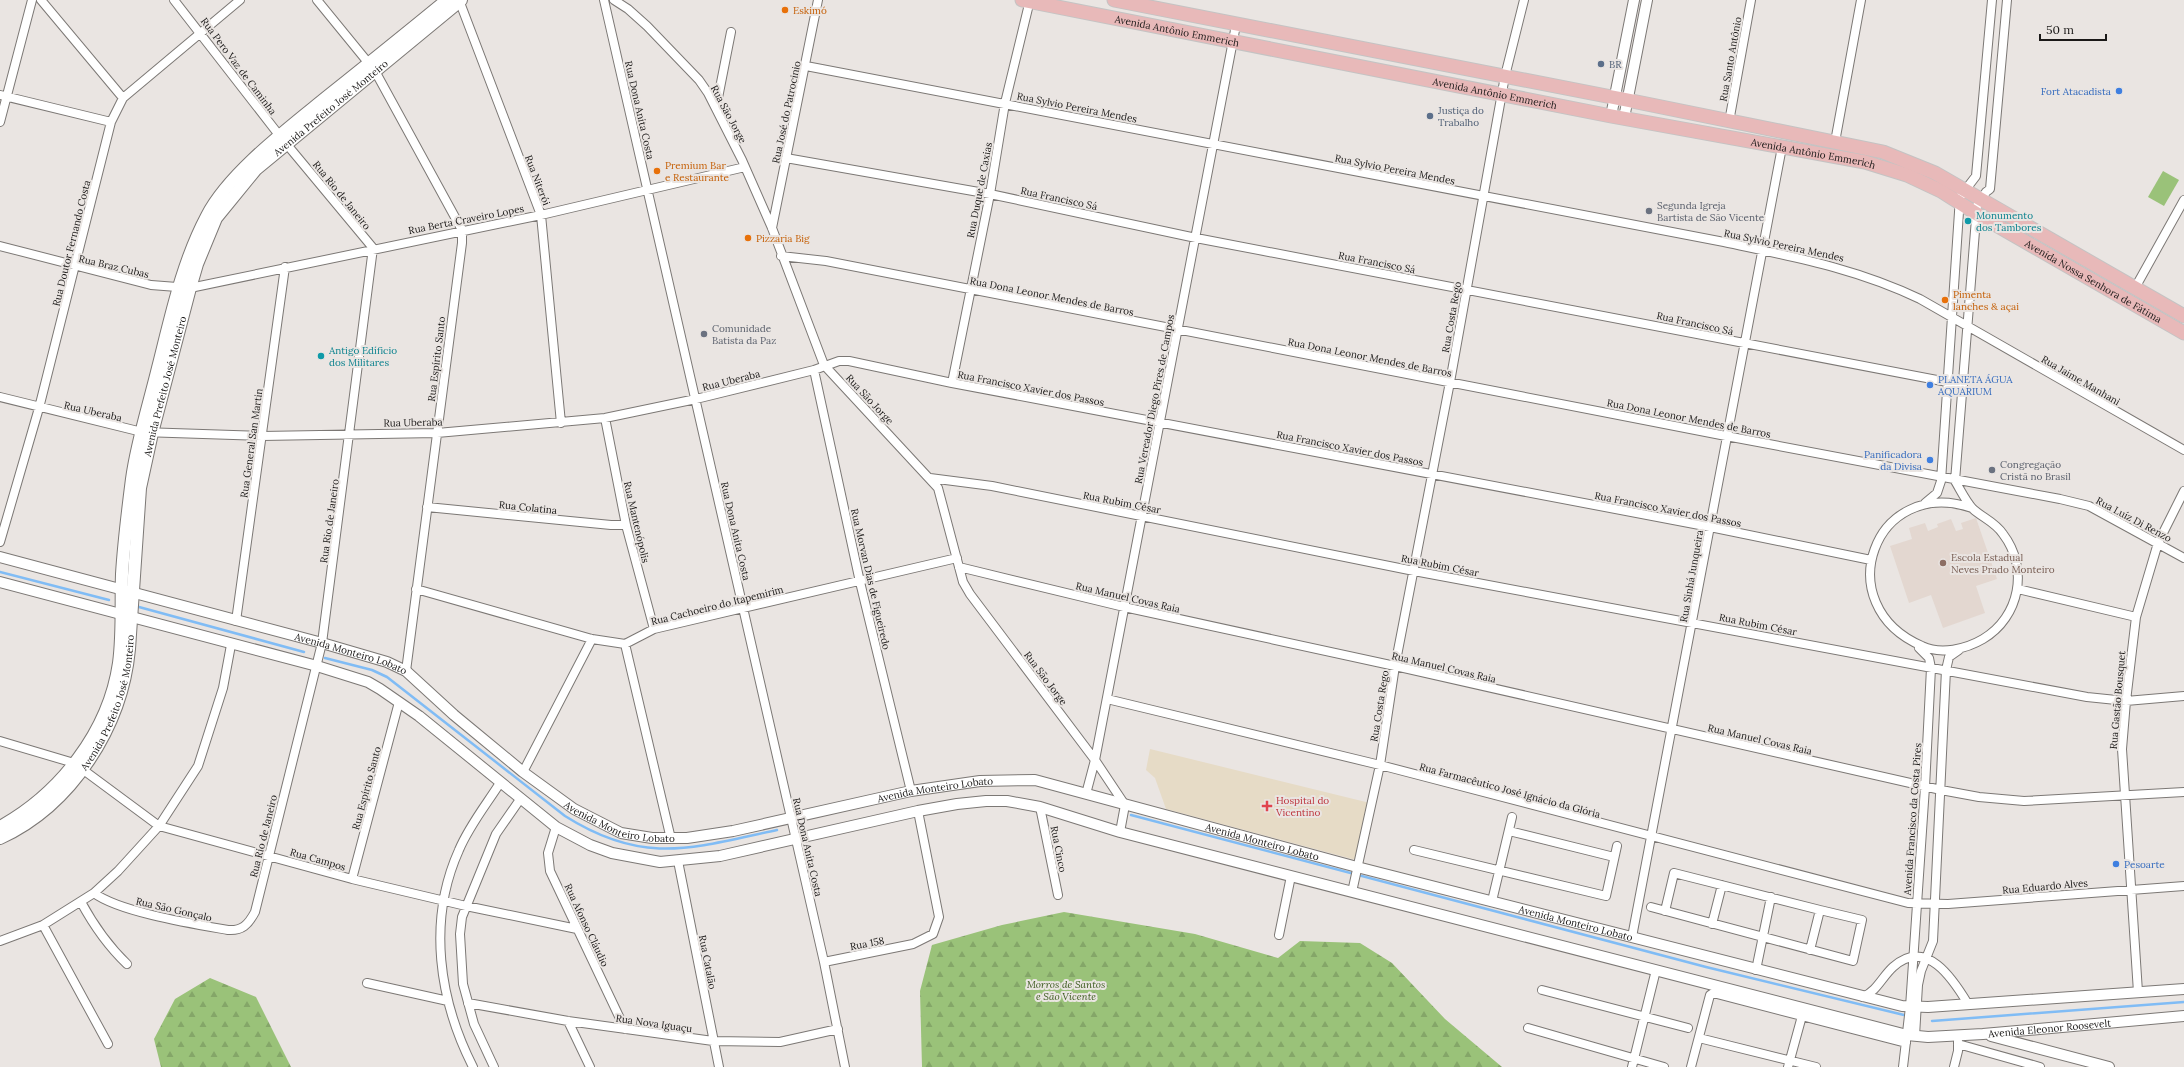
<svg xmlns="http://www.w3.org/2000/svg" width="2184" height="1067" font-family="Lora,serif">
<style>
.built{fill:#e3d7d0}
.medical{fill:#e6dbc6}
.forest{fill:url(#forest-firs)}
.garden{fill:#9ac279}
.lines{fill:none;stroke-linecap:round;stroke-linejoin:round}
.stream{stroke:#80bcf5;stroke-width:2.5}
.minor-casing{stroke:#7c7875;stroke-width:10}
.tertiary-casing{stroke:#7c7875;stroke-width:12}
.secondary-casing{stroke:#7c7875;stroke-width:14}
.primary-casing{stroke:#c4c3c3;stroke-width:15}
.minor{stroke:#fff;stroke-width:8}
.tertiary{stroke:#fff;stroke-width:10}
.secondary{stroke:#fff;stroke-width:12}
.primary{stroke:#e8b9b9;stroke-width:13}
.food-dot{fill:#e8710a;stroke:#eae5e2;stroke-width:1.5}
.service-dot{fill:#5c6f8a;stroke:#eae5e2;stroke-width:1.5}
.shop-dot{fill:#3f7fe0;stroke:#eae5e2;stroke-width:1.5}
.worship-dot{fill:#6b7280;stroke:#eae5e2;stroke-width:1.5}
.culture-dot{fill:#0f9aa8;stroke:#eae5e2;stroke-width:1.5}
.education-dot{fill:#8d6e63;stroke:#eae5e2;stroke-width:1.5}
.health-dot{fill:#e0444e;stroke:#eae5e2;stroke-width:1.5}
.labels{text-anchor:middle;stroke-width:4;stroke-linejoin:round;paint-order:stroke}
.food-label{font-size:10px;fill:#c56008;stroke:#eae5e2;text-anchor:start}
.street-label{font-size:10px;fill:#1b1918;stroke:#eae5e2}
.service-label{font-size:10px;fill:#4e5e75;stroke:#eae5e2;text-anchor:start}
.shop-label{font-size:10px;fill:#366cbe;stroke:#eae5e2;text-anchor:end}
.worship-label{font-size:10px;fill:#5b616d;stroke:#eae5e2;text-anchor:start}
.culture-label{font-size:10px;fill:#0d838f;stroke:#eae5e2;text-anchor:start}
.education-label{font-size:10px;fill:#785e54;stroke:#eae5e2;text-anchor:start}
.health-label{font-size:10px;fill:#be3a42;stroke:#eae5e2;text-anchor:start}
.park-label{font-size:10px;font-style:italic;fill:#3b5a1d;stroke:#eae5e2}
</style>
<defs>
<pattern id="forest-firs" width="22" height="20" patternUnits="userSpaceOnUse"><rect width="22" height="20" fill="#9ac279"/><path d="M5 1l3.5 6h-7zM16 11l3.5 6h-7z" fill="#84a668"/></pattern>
</defs>
<rect width="100%" height="100%" fill="#eae5e2"/>
<path class="built" d="M1976,518L1997,579L1976,586L1985,613L1943,628L1931,595L1909,603L1890,546L1912,539L1909,528L1925,523L1928,531L1938,527L1937,524L1951,519L1956,531L1963,529L1961,523Z"/>
<path class="medical" d="M1150,749L1370,803L1356,860L1166,809L1155,778L1146,770Z"/>
<path class="forest" d="M1064,912L1195,934L1278,958L1300,941L1360,943L1392,963L1445,1019L1502,1067H922L920,991L932,945L1002,925Z
M210,978L256,997L291,1067H161L154,1039L175,999Z"/>
<path class="garden" d="M2163,171L2179,180L2164,206L2148,197Z"/>
<g class="lines">
<path class="stream" d="M0,572L109,600
M139,607L304,652
M325,658L372,670L387,677L565,816C644,866 692,848 777,830
M1131,815L1706,967L1904,1015
M1932,1021L2184,1002"/>
<defs>
<path id="minor" d="M41,0L123,98
M317,0L375,71L462,230V243L406,671
M459,0L541,215L561,423
M604,0L824,962L845,1067
M614,0L628,9L647,26L699,80L708,93L742,160L772,228L824,365L938,488L963,582L970,594L1095,760L1125,805L1120,832
M806,66L1724,242C1793,257 1855,268 1920,299L2184,450
M0,95L111,122
M716,108L731,32
M0,122L32,0
M1729,122L1751,0
M1835,142L1861,0
M786,158L990,194L1196,238L1963,385
M772,228L818,0
M0,246L151,285L190,288L541,215L745,167
M781,256L826,261L1726,436L2060,499L2089,506L2184,558
M2135,288L2184,200
M814,370L860,582L911,791
M952,383L990,194L1005,103L1030,0
M0,397L142,432L262,436L437,433L605,418L696,399L814,370L839,361H849L952,383L1710,527L1871,560
M605,418L626,525L654,629
M930,478L992,486L1414,571L2087,697L2126,701L2184,696
M1925,503L1937,493L1941,481L1960,197L1976,176L1992,0
M427,507L611,525H626
M1972,508C1874,475 1827,605 1922,646C1941,655 1966,649 1983,639C2020,617 2029,568 2003,534C1995,522 1983,518 1973,509C1966,502 1960,489 1955,481L1977,206L1986,192L1990,189L2007,0
M0,542L39,408L111,122L123,98L240,0
M959,567L1124,607L1395,666L1941,790L1979,797L2024,801L2184,792
M416,589L592,639L625,644L654,629L957,558
M2018,589L2136,617
M236,621L285,267
M625,644L671,839
M1107,699L1380,765L1908,903L1948,904L2184,886
M0,741L74,763L159,826L352,879L466,906L577,929
M523,772L592,639
M1086,794L1095,760L1236,25
M1040,807L1058,895
M556,827L548,853L550,871L625,1029
M1509,831L1614,857
M1414,850L1606,896L1617,846
M678,861L719,1067
M352,879L399,702
M1352,892L1380,765L1395,666L1450,382L1505,76L1524,0
M94,893C119,912 194,924 228,930C242,931 248,925 255,912L322,643L373,248L279,135L174,0
M1492,901L1512,817
M81,902C94,926 107,945 127,964
M1651,907L1853,961L1862,920L1820,910
M1665,911L1674,873L1820,910L1810,950
M1712,924L1722,885
M43,925L108,1044
M1279,935L1291,876
M1632,937L1782,147
M0,941L43,925L94,893L118,871L159,826L198,766L223,688L231,645
M824,962L913,944L933,934L939,917L918,811
M1756,970L1771,897
M367,983L448,1001
M1542,990L1688,1028
M2138,992L2122,749L2126,701L2136,617L2158,543L2184,491
M1863,997C1877,991 1882,977 1893,967C1926,937 1953,979 1968,1004
M468,1003L568,1021L713,1041L780,1042L838,1029
M568,1021L590,1067
M1528,1028L1664,1067
M1915,1036L1918,985L1921,971L1933,941L1946,670L1949,657L1959,650
M1699,1038L1816,1067
M1958,1044L2040,1067
M473,1067C439,1000 427,921 459,850C469,826 486,805 500,783
M494,1067L474,1024L463,984L460,934L462,917L496,834L521,798
M1632,1067L1656,970
M1691,1067L1710,995L1713,993L1906,1043
M1788,1067L1802,1016
M1903,1067L1910,1007L1925,787L1931,668L1929,658L1919,648
M1954,1067L1958,1051V1041"/>
<g id="tertiary">
<path d="M1611,116L1634,0"/>
<path d="M1624,118L1647,0"/>
<path id="s1" d="M0,557L322,643L387,662L406,671L454,715L523,772L574,809L621,833L652,838H687L733,831L911,791L980,781L1035,780L1357,867L1902,1006L1928,1007L2184,989"/>
<path id="s2" d="M0,582L317,666L368,682L380,689L419,716L556,827L590,845L612,853L660,862L720,856L918,811L957,804L986,801H1007L1040,807L1120,832L1907,1035L1928,1037L1983,1034L2184,1016"/>
<path d="M1991,1036L2109,1067"/>
</g>
<g id="secondary">
<path d="M0,827C60,794 109,732 119,663C123,634 121,603 122,574C124,542 128,510 132,479C137,442 149,405 158,368C171,317 182,263 207,216C229,173 289,128 327,97C367,65 407,33 447,0"/>
<path id="s3" d="M0,838C72,805 122,726 129,649L140,488L152,433L190,288L197,264L216,218L256,169L461,0"/>
</g>
<g id="primary">
<path id="s4" d="M1022,0L1611,116L1865,162L1907,175L1941,191L1977,214L2184,333"/>
<path d="M1114,0L1627,100L1883,152L1935,173L2184,316"/>
</g>
</defs>
<use href="#minor" class="minor-casing"/>
<use href="#tertiary" class="tertiary-casing"/>
<use href="#secondary" class="secondary-casing"/>
<use href="#primary" class="primary-casing"/>
<use href="#minor" class="minor"/>
<use href="#tertiary" class="tertiary"/>
<use href="#secondary" class="secondary"/>
<use href="#primary" class="primary"/>
</g>
<g class="food-dot">
<circle cx="785" cy="10" r="4"/>
<circle cx="657" cy="171" r="4"/>
<circle cx="748" cy="238" r="4"/>
<circle cx="1945" cy="300" r="4"/>
</g>
<g class="service-dot">
<circle cx="1601" cy="64" r="4"/>
<circle cx="1430" cy="116" r="4"/>
</g>
<g class="shop-dot">
<circle cx="2119" cy="91" r="4"/>
<circle cx="1930" cy="385" r="4"/>
<circle cx="1930" cy="460" r="4"/>
<circle cx="2116" cy="864" r="4"/>
</g>
<g class="worship-dot">
<circle cx="1649" cy="211" r="4"/>
<circle cx="704" cy="334" r="4"/>
<circle cx="1992" cy="470" r="4"/>
</g>
<g class="culture-dot">
<circle cx="1968" cy="221" r="4"/>
<circle cx="321" cy="356" r="4"/>
</g>
<circle class="education-dot" cx="1943" cy="563" r="4"/>
<path class="health-dot" d="M1265 800h4v4h4v4h-4v4h-4v-4h-4v-4h4z"/>
<g class="labels">
<g class="food-label">
<text x="793" y="14">Eskimó</text>
<text x="665" y="169">Premium Bar<tspan x="665" dy="12">e Restaurante</tspan></text>
<text x="756" y="242">Pizzaria Big</text>
<text x="1953" y="298">Pimenta<tspan x="1953" dy="12">lanches &amp; açai</tspan></text>
</g>
<g class="street-label">
<text dy="4" stroke="none"><textPath href="#s4" startOffset="158">Avenida Antônio Emmerich</textPath></text>
<text transform="translate(1730 59) rotate(-80)" y="4">Rua Santo Antônio</text>
<text transform="translate(239 66) rotate(53)" y="4">Rua Pero Vaz de Caminha</text>
<text dy="4" stroke="none"><textPath href="#s4" startOffset="482">Avenida Antônio Emmerich</textPath></text>
<text transform="translate(1077 107) rotate(11)" y="4">Rua Sylvio Pereira Mendes</text>
<text dy="4" stroke="none"><textPath href="#s3" startOffset="841">Avenida Prefeito José Monteiro</textPath></text>
<text transform="translate(640 110) rotate(77)" y="4">Rua Dona Anita Costa</text>
<text transform="translate(786 112) rotate(-78)" y="4">Rua José do Patrocinio</text>
<text transform="translate(729 114) rotate(62)" y="4">Rua São Jorge</text>
<text dy="4" stroke="none"><textPath href="#s4" startOffset="806">Avenida Antônio Emmerich</textPath></text>
<text transform="translate(1395 169) rotate(11)" y="4">Rua Sylvio Pereira Mendes</text>
<text transform="translate(538 180) rotate(69)" y="4">Rua Niterói</text>
<text transform="translate(979 190) rotate(-79)" y="4">Rua Duque de Caxias</text>
<text transform="translate(342 195) rotate(51)" y="4">Rua Rio de Janeiro</text>
<text transform="translate(1059 198) rotate(12)" y="4">Rua Francisco Sá</text>
<text transform="translate(466 219) rotate(-11)" y="4">Rua Berta Craveiro Lopes</text>
<text transform="translate(71 243) rotate(-76)" y="4">Rua Doutor Fernando Costa</text>
<text transform="translate(1784 245) rotate(12)" y="4">Rua Sylvio Pereira Mendes</text>
<text transform="translate(1377 262) rotate(11)" y="4">Rua Francisco Sá</text>
<text transform="translate(114 266) rotate(13)" y="4">Rua Braz Cubas</text>
<text dy="4" stroke="none"><textPath href="#s4" startOffset="1117">Avenida Nossa Senhora de Fátima</textPath></text>
<text transform="translate(1052 296) rotate(11)" y="4">Rua Dona Leonor Mendes de Barros</text>
<text transform="translate(1451 317) rotate(-80)" y="4">Rua Costa Rego</text>
<text transform="translate(1695 323) rotate(12)" y="4">Rua Francisco Sá</text>
<text transform="translate(1370 357) rotate(11)" y="4">Rua Dona Leonor Mendes de Barros</text>
<text transform="translate(436 359) rotate(-83)" y="4">Rua Espírito Santo</text>
<text transform="translate(731 380) rotate(-14)" y="4">Rua Uberaba</text>
<text transform="translate(2081 380) rotate(30)" y="4">Rua Jaime Manhani</text>
<text dy="4" stroke="none"><textPath href="#s3" startOffset="505">Avenida Prefeito José Monteiro</textPath></text>
<text transform="translate(1031 388) rotate(11)" y="4">Rua Francisco Xavier dos Passos</text>
<text transform="translate(870 399) rotate(47)" y="4">Rua São Jorge</text>
<text transform="translate(1154 399) rotate(-79)" y="4">Rua Vereador Diego Pires de Campos</text>
<text transform="translate(93 411) rotate(13)" y="4">Rua Uberaba</text>
<text transform="translate(1689 418) rotate(11)" y="4">Rua Dona Leonor Mendes de Barros</text>
<text transform="translate(413 422) rotate(-1)" y="4">Rua Uberaba</text>
<text transform="translate(251 443) rotate(-82)" y="4">Rua General San Martin</text>
<text transform="translate(1350 448) rotate(11)" y="4">Rua Francisco Xavier dos Passos</text>
<text transform="translate(1122 502) rotate(11)" y="4">Rua Rubim César</text>
<text transform="translate(528 507) rotate(6)" y="4">Rua Colatina</text>
<text transform="translate(1668 509) rotate(11)" y="4">Rua Francisco Xavier dos Passos</text>
<text transform="translate(2134 519) rotate(28)" y="4">Rua Luíz Di Renzo</text>
<text transform="translate(329 521) rotate(-82)" y="4">Rua Rio de Janeiro</text>
<text transform="translate(637 522) rotate(77)" y="4">Rua Mantenópolis</text>
<text transform="translate(736 531) rotate(77)" y="4">Rua Dona Anita Costa</text>
<text transform="translate(1440 565) rotate(11)" y="4">Rua Rubim César</text>
<text transform="translate(1691 576) rotate(-80)" y="4">Rua Sinhá Junqueira</text>
<text transform="translate(871 579) rotate(77)" y="4">Rua Morvan Dias de Figueiredo</text>
<text transform="translate(1128 597) rotate(13)" y="4">Rua Manuel Covas Raia</text>
<text transform="translate(717 605) rotate(-14)" y="4">Rua Cachoeiro do Itapemirim</text>
<text transform="translate(1758 624) rotate(11)" y="4">Rua Rubim César</text>
<text dy="4" stroke="none"><textPath href="#s1" startOffset="364">Avenida Monteiro Lobato</textPath></text>
<text transform="translate(1444 667) rotate(13)" y="4">Rua Manuel Covas Raia</text>
<text transform="translate(1046 678) rotate(53)" y="4">Rua São Jorge</text>
<text transform="translate(2117 700) rotate(-85)" y="4">Rua Gastão Bousquet</text>
<text dy="4" stroke="none"><textPath href="#s3" startOffset="181">Avenida Prefeito José Monteiro</textPath></text>
<text transform="translate(1379 706) rotate(-81)" y="4">Rua Costa Rego</text>
<text transform="translate(1760 739) rotate(13)" y="4">Rua Manuel Covas Raia</text>
<text transform="translate(366 788) rotate(-75)" y="4">Rua Espírito Santo</text>
<text dy="4" stroke="none"><textPath href="#s1" startOffset="1012">Avenida Monteiro Lobato</textPath></text>
<text transform="translate(1510 790) rotate(15)" y="4">Rua Farmacêutico José Ignácio da Glória</text>
<text dy="4" stroke="none"><textPath href="#s1" startOffset="688">Avenida Monteiro Lobato</textPath></text>
<text transform="translate(1912 819) rotate(-86)" y="4">Avenida Francisco da Costa Pires</text>
<text transform="translate(263 836) rotate(-76)" y="4">Rua Rio de Janeiro</text>
<text dy="4" stroke="none"><textPath href="#s1" startOffset="1348">Avenida Monteiro Lobato</textPath></text>
<text transform="translate(808 847) rotate(77)" y="4">Rua Dona Anita Costa</text>
<text transform="translate(1059 849) rotate(79)" y="4">Rua Cinco</text>
<text transform="translate(318 859) rotate(16)" y="4">Rua Campos</text>
<text transform="translate(2045 886) rotate(-5)" y="4">Rua Eduardo Alves</text>
<text transform="translate(174 909) rotate(13)" y="4">Rua São Gonçalo</text>
<text dy="4" stroke="none"><textPath href="#s1" startOffset="1672">Avenida Monteiro Lobato</textPath></text>
<text transform="translate(587 925) rotate(65)" y="4">Rua Afonso Cláudio</text>
<text transform="translate(867 943) rotate(-11)" y="4">Rua 158</text>
<text transform="translate(708 962) rotate(79)" y="4">Rua Catalão</text>
<text transform="translate(654 1023) rotate(8)" y="4">Rua Nova Iguaçu</text>
<text dy="4" stroke="none"><textPath href="#s2" startOffset="2156">Avenida Eleonor Roosevelt</textPath></text>
</g>
<g class="service-label">
<text x="1609" y="68">BR</text>
<text x="1438" y="114">Justiça do<tspan x="1438" dy="12">Trabalho</tspan></text>
</g>
<g class="shop-label">
<text x="2111" y="95">Fort Atacadista</text>
<text x="1938" y="383" text-anchor="start">PLANETA ÁGUA<tspan x="1938" dy="12">AQUARIUM</tspan></text>
<text x="1922" y="458">Panificadora<tspan x="1922" dy="12">da Divisa</tspan></text>
<text x="2124" y="868" text-anchor="start">Pesoarte</text>
</g>
<g class="worship-label">
<text x="1657" y="209">Segunda Igreja<tspan x="1657" dy="12">Bartista de São Vicente</tspan></text>
<text x="712" y="332">Comunidade<tspan x="712" dy="12">Batista da Paz</tspan></text>
<text x="2000" y="468">Congregação<tspan x="2000" dy="12">Cristã no Brasil</tspan></text>
</g>
<g class="culture-label">
<text x="1976" y="219">Monumento<tspan x="1976" dy="12">dos Tambores</tspan></text>
<text x="329" y="354">Antigo Edíficio<tspan x="329" dy="12">dos Militares</tspan></text>
</g>
<g class="education-label">
<text x="1951" y="561">Escola Estadual<tspan x="1951" dy="12">Neves Prado Monteiro</tspan></text>
</g>
<g class="health-label">
<text x="1276" y="804">Hospital do<tspan x="1276" dy="12">Vicentino</tspan></text>
</g>
<g class="park-label">
<text x="1066" y="988">Morros de Santos<tspan x="1066" dy="12">e São Vicente</tspan></text>
</g>
</g>
<path d="M2040 34v6h66v-6" fill="none" stroke="#1b1918" stroke-width="2"/>
<text x="2046" y="34" font-size="12" fill="#1b1918" stroke="#eae5e2" stroke-width="3" paint-order="stroke">50 m</text>
</svg>
